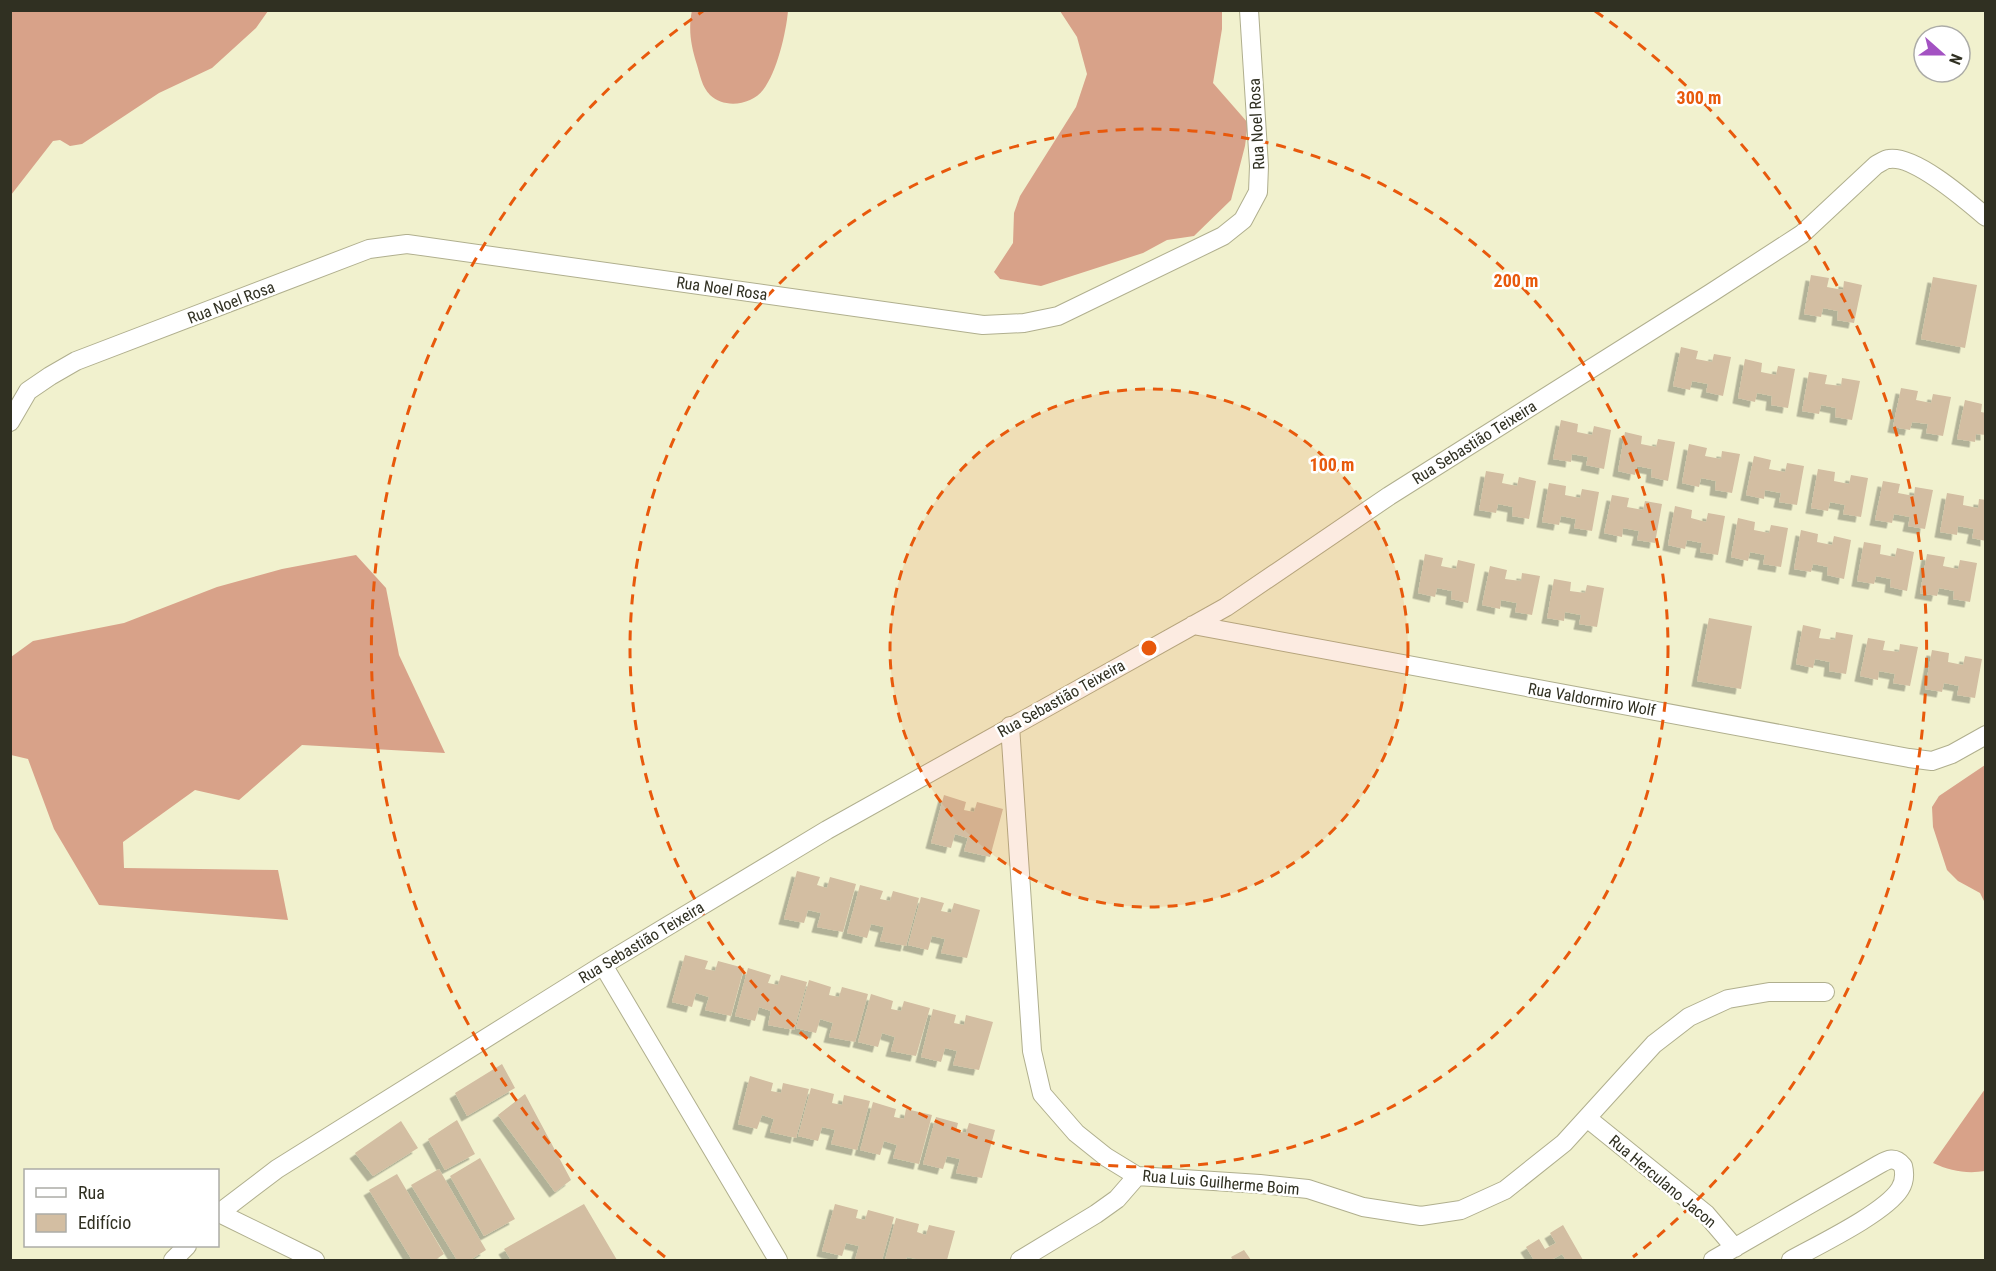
<svg xmlns="http://www.w3.org/2000/svg" width="1996" height="1271" font-family="'Roboto Condensed',sans-serif">
<style>
.forest{fill:#d8a289}
.building{fill:#d3bea2;filter:url(#shadow)}
.lines{fill:none;stroke-linecap:round;stroke-linejoin:round}
.street-casing{stroke:#b0af8e;stroke-width:20}
.street{stroke:#fff;stroke-width:18}
.ring{fill:none;stroke:#e8590c;stroke-width:3;stroke-dasharray:10 8}
.labels{text-anchor:middle;stroke-width:5;stroke-linejoin:round;paint-order:stroke}
.street-label{font-size:16px;fill:#303022;stroke:#fff}
.centre{fill:#e8590c;stroke:#fff;stroke-width:3}
.ring-label{font-size:18px;text-anchor:middle;font-weight:bold;fill:#e8590c;stroke:#fff;stroke-width:5;stroke-linejoin:round;paint-order:stroke}
</style>
<defs>
<filter id="shadow"><feDropShadow dx="-5.5" dy="5.5" stdDeviation="0" flood-color="#0004"/></filter>
</defs>
<rect width="100%" height="100%" fill="#f1f1ce"/>
<path class="forest" d="M11,10H268V11L256,28L212,68L159,93L82,144L70,146L60,140L53,141L11,195Z
M692,10L788,11C786,33 777,72 763,90C752,105 724,109 710,95C702,87 700,75 697,65C691,46 688,30 692,10Z
M1060,11H1222V29L1213,83L1248,123L1245,146L1231,200L1194,236L1167,240L1143,253L1041,286L1000,279L994,272L1013,243L1014,213L1020,196L1076,107L1087,74L1077,37Z
M356,555L386,588L399,655L445,753L302,745L239,800L195,790L123,842L124,868L278,870L288,920L99,905L54,829L28,759L11,755V657L33,641L124,623L217,587L282,569Z
M1985,765V903L1980,893L1958,881L1947,870L1933,827L1932,807L1939,796Z
M1985,1089V1171C1967,1174 1950,1171 1933,1163Z"/>
<path class="building" d="M1811,275L1829,278L1827,287L1843,290L1844,281L1862,285L1854,323L1837,320L1838,311L1823,308L1821,317L1804,314Z
M1933,277L1977,285L1965,348L1921,339Z
M1681,347L1698,351L1696,359L1712,362L1714,354L1731,357L1723,396L1706,392L1708,384L1692,381L1690,390L1673,386Z
M1745,359L1762,363L1761,372L1776,375L1778,366L1795,369L1788,408L1771,405L1772,396L1757,393L1755,402L1738,398Z
M1809,372L1827,375L1825,384L1841,386L1842,378L1860,381L1852,420L1835,417L1836,408L1821,405L1819,414L1802,411Z
M1901,388L1918,391L1916,400L1931,403L1933,394L1951,397L1943,436L1926,433L1928,424L1912,422L1910,430L1893,427Z
M1965,400L1982,404L1981,412L1986,413V435L1976,434L1975,442L1957,439Z
M1561,420L1578,424L1577,432L1592,435L1594,426L1611,430L1604,469L1586,465L1588,457L1572,454L1571,462L1553,459Z
M1625,432L1642,436L1641,444L1656,447L1658,439L1675,442L1668,481L1651,477L1652,469L1637,466L1635,475L1618,471Z
M1689,444L1707,448L1705,456L1721,459L1722,451L1740,454L1732,493L1715,490L1716,481L1701,478L1699,487L1682,483Z
M1754,456L1771,460L1769,469L1785,472L1787,463L1804,466L1797,505L1779,502L1781,493L1765,490L1764,499L1746,495Z
M1818,469L1835,472L1834,481L1849,484L1851,475L1868,478L1861,517L1843,514L1845,505L1830,502L1828,511L1811,508Z
M1486,471L1504,474L1502,483L1517,486L1519,477L1536,481L1529,519L1512,516L1513,507L1498,504L1496,513L1479,510Z
M1883,481L1900,484L1898,493L1914,496L1915,487L1933,490L1925,529L1908,526L1910,517L1894,514L1892,523L1875,520Z
M1549,483L1566,486L1565,495L1580,498L1582,489L1599,492L1592,531L1574,528L1576,519L1561,516L1559,525L1542,522Z
M1947,493L1964,496L1963,505L1978,508L1979,499L1986,500V541L1972,538L1974,529L1958,526L1957,535L1940,532Z
M1612,495L1629,498L1627,507L1643,510L1645,501L1662,504L1655,543L1637,540L1639,531L1623,528L1622,537L1604,533Z
M1675,506L1692,510L1691,518L1706,522L1708,513L1725,516L1718,555L1700,552L1702,543L1687,540L1685,549L1668,545Z
M1738,518L1755,522L1754,530L1769,533L1771,525L1788,528L1781,567L1763,564L1765,555L1750,552L1748,561L1731,557Z
M1801,530L1818,534L1817,542L1832,545L1834,536L1851,540L1844,579L1827,575L1828,567L1813,564L1811,572L1794,569Z
M1864,542L1881,545L1880,554L1895,557L1897,548L1914,552L1907,591L1890,587L1891,579L1876,576L1874,584L1857,581Z
M1425,554L1443,558L1441,566L1456,569L1458,560L1475,564L1468,603L1451,599L1452,591L1437,588L1435,597L1418,593Z
M1927,554L1945,557L1943,566L1958,569L1960,560L1977,563L1970,602L1953,599L1954,591L1939,588L1937,596L1920,593Z
M1490,566L1507,570L1505,579L1521,581L1522,573L1540,576L1532,615L1515,612L1517,603L1501,600L1500,609L1482,605Z
M1554,579L1571,582L1570,591L1585,593L1587,585L1604,588L1597,627L1579,624L1581,615L1565,612L1564,621L1547,618Z
M1709,618L1752,626L1741,689L1697,681Z
M1803,625L1821,629L1819,638L1835,640L1836,632L1853,635L1846,674L1829,671L1830,662L1815,659L1813,668L1796,664Z
M1868,638L1885,641L1883,650L1899,652L1900,644L1918,647L1910,686L1893,683L1895,674L1879,671L1878,680L1860,676Z
M1932,650L1949,653L1948,662L1963,665L1965,656L1982,659L1975,698L1957,695L1959,686L1944,683L1942,692L1925,689Z
M944,795L966,802L964,810L974,812L977,802L1003,809L990,857L964,851L968,838L955,834L951,848L931,843Z
M797,871L820,877L817,885L827,888L830,877L856,884L843,932L817,927L821,913L808,910L804,923L784,919Z
M860,885L883,891L880,899L890,901L893,891L919,898L906,946L880,941L884,927L871,924L867,938L847,933Z
M921,897L944,903L941,911L951,913L954,903L980,910L967,958L941,953L945,939L932,936L928,950L908,945Z
M685,955L708,961L705,969L715,971L718,961L744,968L731,1016L705,1010L709,997L696,993L692,1007L672,1002Z
M748,968L771,975L768,983L778,985L781,975L807,982L794,1030L768,1025L771,1011L759,1007L755,1021L735,1016Z
M809,980L831,987L829,995L839,997L842,987L868,994L855,1042L829,1037L833,1023L820,1019L816,1033L796,1028Z
M871,994L893,1001L891,1009L901,1011L904,1001L930,1008L916,1056L891,1051L895,1037L882,1033L878,1047L858,1042Z
M933,1009L956,1015L954,1023L964,1025L966,1015L993,1022L979,1070L953,1065L957,1051L945,1048L941,1062L921,1057Z
M502,1064L515,1088L467,1116L455,1093Z
M750,1076L773,1083L771,1091L781,1093L783,1083L809,1089L796,1138L770,1132L774,1119L762,1115L757,1129L738,1124Z
M811,1088L834,1094L832,1103L842,1105L844,1095L870,1101L857,1150L831,1144L835,1130L822,1127L818,1141L798,1136Z
M525,1094L571,1180L555,1192L498,1115Z
M873,1102L896,1109L894,1117L904,1119L906,1109L932,1115L919,1164L893,1158L897,1145L884,1141L880,1155L860,1150Z
M936,1117L958,1123L956,1131L966,1133L969,1123L995,1130L982,1178L956,1173L960,1159L947,1156L943,1169L923,1164Z
M457,1120L475,1154L445,1170L428,1139Z
M401,1121L418,1148L373,1176L355,1153Z
M480,1158L515,1219L484,1236L450,1176Z
M439,1169L486,1250L470,1260H457L411,1185Z
M397,1174L444,1254L435,1260H412L369,1190Z
M584,1204L617,1260H511L504,1249Z
M835,1204L858,1210L856,1218L865,1220L868,1210L894,1217L882,1260H855L859,1246L846,1243L842,1256L822,1251Z
M896,1218L919,1224L917,1232L926,1235L929,1225L955,1231L947,1260H921L907,1257L906,1260H885Z
M1563,1225L1583,1260H1566L1562,1254L1551,1260H1534L1526,1247L1539,1239L1545,1249L1556,1243L1550,1233Z
M1244,1250L1251,1260H1233L1231,1257Z"/>
<g class="lines">
<defs>
<path id="street" d="M10,422L28,391L50,376L76,361L369,249L407,244L983,325L1024,323L1058,316L1223,236L1243,220L1258,192L1259,166L1249,10
M1193,625L1909,758L1932,761L1952,754L1986,735
M1010,726L1032,1051L1042,1094L1076,1133L1106,1157L1137,1176L1260,1184L1308,1189L1363,1207L1421,1216L1461,1210L1505,1190L1564,1143L1654,1044L1689,1017L1728,999L1769,992H1825
M603,965L778,1260
M1587,1118L1706,1214L1735,1248
M219,1213L315,1260
M218,1214L277,1169L603,965L827,830L1226,607L1389,496L1711,293L1802,234L1876,165C1880,163 1885,159 1889,159C1915,155 1966,200 1986,217
M173,1260L187,1246
M1020,1260L1096,1214L1117,1199L1137,1176
M1713,1260L1878,1165C1888,1159 1895,1156 1903,1166C1905,1174 1905,1181 1900,1189C1885,1213 1818,1245 1791,1260"/>
</defs>
<use href="#street" class="street-casing"/>
<use href="#street" class="street"/>
</g>
<circle cx="1149" cy="648" r="259" fill="#e8590c" fill-opacity=".12"/>
<g class="ring">
<circle cx="1149" cy="648" r="259"/>
<circle cx="1149" cy="648" r="519"/>
<path d="M665 1257A778 778 0 0 1 703 11M1595 11A778 778 0 0 1 1633 1257"/>
</g>
<g class="labels">
<g class="street-label">
<text transform="translate(1256 124) rotate(-93)" y="6">Rua Noel Rosa</text>
<text transform="translate(722 288) rotate(8)" y="6">Rua Noel Rosa</text>
<text transform="translate(231 302) rotate(-21)" y="6">Rua Noel Rosa</text>
<text transform="translate(1474 442) rotate(-32)" y="6">Rua Sebastião Teixeira</text>
<text transform="translate(1061 698) rotate(-29)" y="6">Rua Sebastião Teixeira</text>
<text transform="translate(1592 699) rotate(10)" y="6">Rua Valdormiro Wolf</text>
<text transform="translate(641 942) rotate(-31)" y="6">Rua Sebastião Teixeira</text>
<text transform="translate(1663 1181) rotate(40)" y="6">Rua Herculano Jacon</text>
<text transform="translate(1221 1182) rotate(5)" y="6">Rua Luis Guilherme Boim</text>
</g>
</g>
<circle cx="1149" cy="648" r="9" class="centre"/>
<g class="ring-label">
<text x="1699" y="104">300 m</text>
<text x="1516" y="287">200 m</text>
<text x="1332" y="471">100 m</text>
</g>
<rect width="1996" height="1271" fill="none" stroke="#303022" stroke-width="24"/>
<rect x="24" y="1169" width="195" height="78" fill="#ffffff" stroke="#acaca7" stroke-width="1.5"/>
<rect x="36" y="1188" width="30" height="9" fill="#ffffff" stroke="#acaca7" stroke-width="1.5"/>
<text x="78" y="1199" font-size="18" fill="#303022">Rua</text>
<rect x="36" y="1214" width="30" height="18" fill="#d3bea2" stroke="#acaca7" stroke-width="1.5"/>
<text x="78" y="1229" font-size="18" fill="#303022">Edifício</text>
<g transform="translate(1942 54) rotate(111)"><circle r="28" fill="#ffffff" stroke="#acaca7" stroke-width="1.5"/>
<path d="M0-4.5L10 22L0 15L-10 22Z" fill="#a352c2"/>
<text y="-9" font-size="16" font-weight="bold" text-anchor="middle" fill="#303022">N</text>
</g>
</svg>
